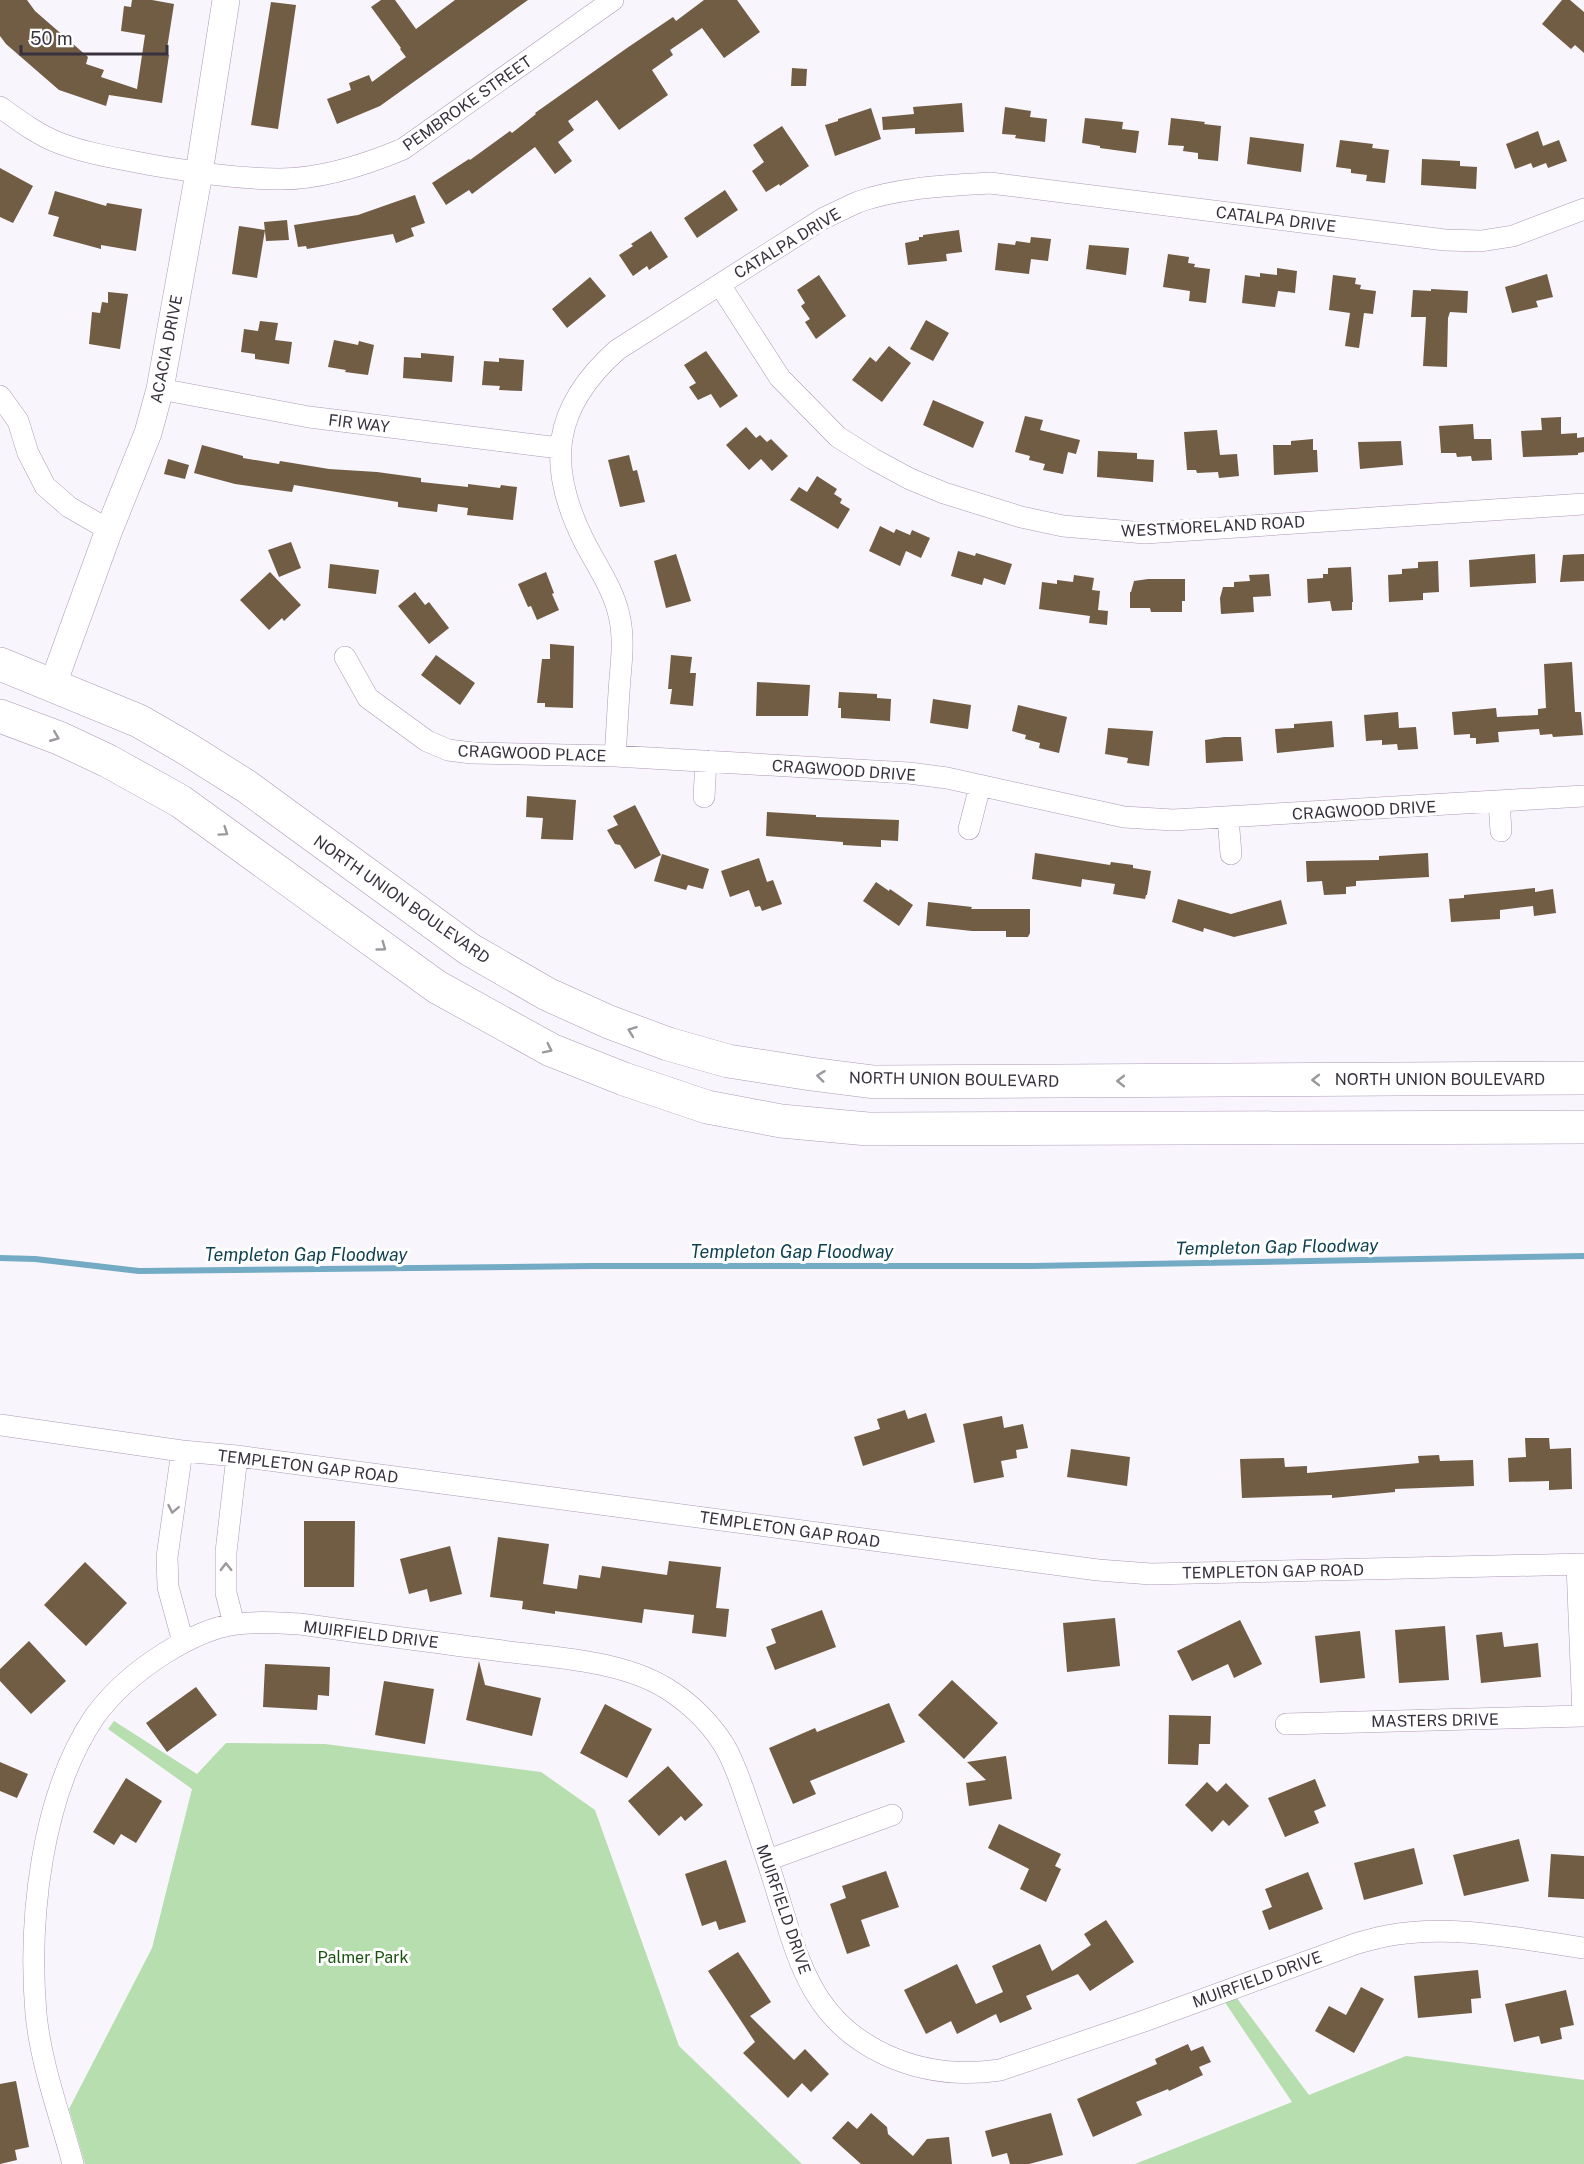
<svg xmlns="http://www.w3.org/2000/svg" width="1584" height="2164" font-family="'Public Sans',sans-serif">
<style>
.green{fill:#b7deaf}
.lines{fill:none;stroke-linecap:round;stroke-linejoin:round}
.stream{stroke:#73abc4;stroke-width:6}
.building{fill:#715c44}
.minor-casing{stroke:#ac9ab7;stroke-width:22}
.tertiary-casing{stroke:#ac9ab7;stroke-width:28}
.primary-casing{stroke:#ac9ab7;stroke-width:34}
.minor{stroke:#fff;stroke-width:21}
.tertiary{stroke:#fff;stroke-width:27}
.primary{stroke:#fff;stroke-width:33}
.oneway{stroke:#9c989e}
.labels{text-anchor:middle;stroke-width:6;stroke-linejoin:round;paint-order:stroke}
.street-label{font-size:16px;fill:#39323e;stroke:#fff}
.park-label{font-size:16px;fill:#1a530e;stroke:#fff}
.water-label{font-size:18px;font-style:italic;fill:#104251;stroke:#fff}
</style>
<rect width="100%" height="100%" fill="#f9f5fc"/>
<path class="green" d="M114,1721L197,1774L226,1743L325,1744L541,1772L595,1810L679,2046L802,2164H85L69,2109L152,1948L192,1789L108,1729Z
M1236,1997L1309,2095L1406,2056L1584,2080V2164H1135L1292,2102L1224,2001Z"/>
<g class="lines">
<path class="stream" d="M0,1258L35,1259L139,1271L593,1266H1032L1584,1256"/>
</g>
<path class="building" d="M0,0H27L35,11L88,57L86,64L104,70L101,77L137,89L145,35L121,31L124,6L131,7L132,0H152L174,4L166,55H169L162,103L109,95L106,106L59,90L6,44L0,36Z
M381,0H395L416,29L455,0H528L380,106L337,124L327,99L351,90L349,83L369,75L372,82L406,57L400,49L401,48L371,7Z
M704,0H737L760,32L724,58L702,28L670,50L673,55L652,70L668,95L619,130L597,100L568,121L574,130L558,142L572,161L555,174L535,147L472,194L469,190L446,205L432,183L469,159L470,160L510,131L512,133L536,114L535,113L627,48L673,17L676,21Z
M1562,0H1570L1584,12V53L1575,45L1571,49L1542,24Z
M271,2L296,5L278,129L251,125Z
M792,68L807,69L806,86H791Z
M962,103L964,132L915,134V128L883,130L882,117L914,114L913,107Z
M1005,107L1031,111L1030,117L1047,119L1045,142L1015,138L1016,135L1002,134Z
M871,108L881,139L835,156L825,125L838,121V119Z
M1085,118L1123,122L1122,129L1139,131L1136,153L1100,148V146L1082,143Z
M1171,118L1205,122L1204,124L1221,126L1218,161L1198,159V153L1183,151L1184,146L1168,145Z
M782,126L809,166L780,186L779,184L766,192L752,171L764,162L753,145Z
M1538,131L1543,146L1559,140L1567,161L1548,168L1546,163L1533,168L1531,163L1515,169L1506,144Z
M1250,137L1304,144L1301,172L1247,164Z
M1340,140L1373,144L1372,148L1389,150L1385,183L1366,181L1367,175L1351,173V169L1336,167Z
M1422,159L1460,161V166L1477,167L1476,189L1421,185Z
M0,168L33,186L13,223L0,217Z
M725,190L738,210L697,238L684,218Z
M55,191L106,206L107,203L142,209L136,251L101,245V249L53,236L59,217L48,214Z
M415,195L425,223L411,228L414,236L396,243L393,234L307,249L306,246L298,247L294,225L358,215Z
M287,220L289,240L266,241L264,222Z
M239,226L265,230L257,278L232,274Z
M959,230L962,252L946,254L947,261L908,265L905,243L919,240V237H923V235Z
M651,231L668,257L649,270L647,266L633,276L619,255L633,246L631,244Z
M1031,237L1051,239L1048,261L1031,259L1029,274L995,270L998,243L1015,245L1016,241L1030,243Z
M1089,245L1129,248L1126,275L1086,269Z
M1168,254L1189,257L1188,263L1195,264L1194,267L1210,269L1206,303L1189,301L1190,291L1163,287Z
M1277,268L1297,271L1295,293L1278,291L1275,307L1242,303L1245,275L1260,277V273L1277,275Z
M1547,274L1553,297L1536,301L1538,307L1512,313L1505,287Z
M819,275L846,316L816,339L805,322L810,319L801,306L805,303L797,290Z
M1333,275L1356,278L1355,284L1361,285L1360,289L1376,291L1373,314L1364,313L1359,348L1345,346L1350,313L1329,310Z
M590,277L606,296L567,328L552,309Z
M1431,289L1468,291L1467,313L1450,312L1448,318L1447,367L1423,366L1426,317H1411L1413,290L1431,291Z
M108,292L128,294L120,349L89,344L92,312L100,313L102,302L108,303Z
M926,320L949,333L933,361L910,349Z
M260,321L278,323L275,340L292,342L289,364L255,359V354L241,352L244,329L258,331Z
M334,340L358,345L359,341L374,345L368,375L345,372L346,370L328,367Z
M889,346L911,363L882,402L852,380L870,357L876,362Z
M706,351L738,396L720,408L711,394L698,400L689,387L696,383L684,365Z
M421,353L454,356L452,382L403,378L404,357L421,358Z
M499,358L524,360L522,391L499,390L500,386L482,385L484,361L499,362Z
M933,400L984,422L973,448L923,425Z
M1025,416L1043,420L1040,430L1080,440L1076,454L1068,452L1063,474L1043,470L1045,464L1029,460L1030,456L1015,452Z
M1561,417V434L1577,433V438L1584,437V452L1578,453V455L1523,457L1521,431L1542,430L1541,418Z
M1473,424L1474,439H1491L1492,460L1472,461L1471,456L1457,457L1456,453H1441L1439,426Z
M746,427L756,438L760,435L767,442L771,439L788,456L772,471L761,459L749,470L726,445Z
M1217,430L1220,455L1237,454L1239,476L1219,478L1218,472L1197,473L1196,470H1187L1184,432Z
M1313,439V450H1317L1318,472L1274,475L1273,445H1291V441Z
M1401,441L1403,465L1360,469L1358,442Z
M202,445L243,456V458L279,464L280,461L329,469L377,472L421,478V482L468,487V484L500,488L501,485L517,487L513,520L467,515L468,508L438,504L437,512L398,507V502L294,485L292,492L235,484L194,473Z
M1098,451L1137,453V459L1154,460L1153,482L1097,477Z
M629,455L633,471L637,470L645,502L620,507L608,460Z
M168,459L189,465L185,479L164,474Z
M817,476L837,489L834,494L842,499L840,503L850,509L838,529L790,500L799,487L807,492Z
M880,526L894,533L896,529L910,535L912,530L930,538L921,558L906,551L900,566L869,551Z
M291,542L301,568L279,577L268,550Z
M958,551L975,556L976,553L1012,564L1005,585L984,578L982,585L951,576Z
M676,554L691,601L666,608L654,561Z
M1535,554L1536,583L1470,587L1469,560Z
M1584,554V581L1560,582L1563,555Z
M1438,561L1439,592L1423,593V600L1389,602L1388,575L1402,574V569L1418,568V562Z
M330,564L379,570L376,594L328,588Z
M1351,567L1353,602H1352V610L1332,611L1330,601L1308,603L1307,579L1323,578V574H1328V568Z
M270,572L301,605L284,621L282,618L269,630L240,600Z
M546,572L554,593L552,594L559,610L537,620L531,606L528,607L518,584Z
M1269,574L1271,596L1253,597L1254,612L1221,614L1220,598L1223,587H1234V582L1250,581L1249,575Z
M1074,575L1094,578L1092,590L1100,591L1098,610L1108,611L1107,625L1089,623L1090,616L1039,609L1042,582L1057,584V580L1073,582Z
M1148,579H1185V601H1182V612H1151L1150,608H1130V592H1131L1134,581Z
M415,592L425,605L429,602L449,628L429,644L398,606Z
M550,644L574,646L573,708L545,707V703H537L542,659H550Z
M436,655L475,683L460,705L421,675Z
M671,655L692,657L690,673H696L693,706L670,704L672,689H668Z
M1572,662L1575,712H1581L1583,735L1553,737L1552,734L1540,735L1539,729L1498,732L1499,742L1476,744V738H1470V734L1454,735L1452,712L1496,708L1497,717L1538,715V709L1546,708L1544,664Z
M757,682L810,685L808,716H756Z
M839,692L877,694V698L891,699L890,721L841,718V708H838Z
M933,699L971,705L968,729L930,723Z
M1018,705L1067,717L1059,753L1039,748L1040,743L1025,739L1026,735L1012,731Z
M1398,712L1399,728L1416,727L1418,749L1398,750L1397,744L1382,745V740L1366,741L1364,715Z
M1332,721L1334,747L1277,753L1275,729L1294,728V724Z
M1108,728L1153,731L1149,766L1127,763L1128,758L1105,754Z
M1224,737H1241L1243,761L1206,763L1205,740Z
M527,796L576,800L573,840L541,839L543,818L526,817Z
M635,805L661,855L635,869L620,845L615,844L607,830L618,825L613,816Z
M767,812L816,815V817L899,820L898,841L881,840V847L843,845V842L766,836Z
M1035,853L1110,865L1111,862L1133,865V868L1151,871L1147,895H1146L1145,899L1113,894L1115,884L1082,879L1081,887L1032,879Z
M1428,853L1429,877L1356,881V886L1346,887V894L1324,895L1322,881L1307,882L1306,861L1379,860V856Z
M662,854L709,869L703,889L688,885L686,890L654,881Z
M759,858L767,882L773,880L782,904L762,911L760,906L755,907L749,890L730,897L721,871Z
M876,882L889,891L890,889L913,905L899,926L863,901Z
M1535,888V892L1553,889L1556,913L1534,916L1533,906L1500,910V919L1451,922L1449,899L1464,898V895Z
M1178,899L1231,914L1281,900L1287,924L1234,937L1204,928L1203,932L1172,922Z
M928,902L972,907L971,909H1030V933L1028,937H1006V931H972L926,926Z
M905,1410L908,1419L926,1413L935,1442L863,1466L854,1437L880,1429L877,1419Z
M1002,1416L1004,1428L1023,1424L1028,1448L1016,1450L1017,1458L1001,1461L1004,1477L974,1483L963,1424Z
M1525,1438H1549L1550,1449L1571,1448L1572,1489L1549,1490V1481L1509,1482L1508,1458L1526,1457Z
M1071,1449L1130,1457L1127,1486L1067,1477Z
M1439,1455L1440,1461L1473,1460L1474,1486L1395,1489V1492L1332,1498V1495L1242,1498L1240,1459L1284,1458L1285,1467L1307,1466V1473L1419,1463L1418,1456Z
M304,1521H355L354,1587H304Z
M498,1537L549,1544L543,1584L577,1589L579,1575L600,1578L602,1566L667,1575L669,1561L721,1567L716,1608L729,1609L726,1637L692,1633L694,1615L644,1609L642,1623L555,1611V1614L522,1609L523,1601L490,1597Z
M450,1546L462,1594L430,1602L427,1589L409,1594L400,1559Z
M85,1562L127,1603L86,1646L44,1605Z
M822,1610L836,1647L775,1670L766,1647L776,1643L771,1629Z
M1115,1618L1120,1666L1067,1672L1063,1623Z
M1240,1620L1262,1664L1234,1678L1228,1664L1192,1681L1177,1651Z
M1445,1626L1449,1680L1399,1683L1395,1630Z
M1360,1631L1365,1678L1320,1683L1315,1636Z
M1502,1632L1504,1647L1538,1643L1541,1677L1481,1683L1476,1635Z
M29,1641L66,1681L31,1714L0,1681V1669Z
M479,1661L485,1685L541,1698L532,1736L466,1720Z
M265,1664L330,1667L329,1696L318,1695L317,1710L263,1707Z
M952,1680L998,1723L964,1759L918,1715Z
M384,1681L434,1689L425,1744L375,1735Z
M196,1687L217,1715L167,1752L146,1723Z
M889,1703L905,1742L810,1781L816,1794L793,1804L769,1748L815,1728L817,1732Z
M605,1704L652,1729L627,1778L580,1753Z
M1169,1715L1211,1716L1210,1744H1199L1198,1765L1168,1764Z
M1006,1756L1012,1799L969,1806L966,1783L986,1780L967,1762Z
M0,1762L28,1774L17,1798L0,1791Z
M668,1766L703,1805L685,1821L681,1816L659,1836L628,1801Z
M126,1778L162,1801L136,1843L121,1834L114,1845L93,1832Z
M1315,1779L1326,1806L1314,1811L1319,1823L1285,1837L1268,1798Z
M1207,1782L1217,1792L1226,1783L1249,1806L1229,1826L1223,1820L1212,1832L1185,1805Z
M999,1824L1061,1854L1055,1866L1061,1869L1046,1902L1020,1889L1029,1869L988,1848Z
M1519,1839L1529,1881L1464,1896L1453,1855Z
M1414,1848L1423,1884L1364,1900L1354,1863Z
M1551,1854L1584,1856V1899L1548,1897Z
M726,1860L746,1922L719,1930L716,1921L702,1926L685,1874Z
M886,1871L899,1907L861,1920L870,1946L847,1954L830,1904L846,1898L842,1886Z
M1308,1872L1323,1909L1269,1930L1262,1911L1272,1907L1265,1889Z
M1106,1920L1134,1962L1090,1991L1078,1974L1026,1996L1032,2009L1000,2023L996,2014L957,2034L951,2021L926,2034L904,1990L957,1964L976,2004L1003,1992L992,1966L1040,1944L1052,1971L1091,1945L1084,1934Z
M738,1952L771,2002L750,2016L794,2060L805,2049L829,2074L811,2092L802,2083L788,2098L743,2053L755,2042L708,1971Z
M1478,1970L1481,1998L1471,1999L1472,2013L1418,2018L1414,1976Z
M1361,1987L1384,1999L1354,2053L1315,2031L1329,2006L1346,2015Z
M1566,1990L1574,2025L1560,2028L1562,2039L1541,2044L1539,2036L1514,2042L1505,2004Z
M1188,2044L1191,2051L1203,2046L1211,2062L1199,2067L1203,2075L1169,2091L1168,2089L1136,2102L1142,2115L1093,2137L1077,2099L1157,2064L1155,2059Z
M16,2081L29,2147L15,2150L17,2160L0,2164V2084Z
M871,2113L887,2127L888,2134L913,2156L927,2139L949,2137L952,2164H861L832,2138L848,2121L857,2129Z
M1051,2113L1063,2155L1029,2164H1010L1007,2153L992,2157L985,2131Z"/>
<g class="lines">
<defs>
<path id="minor" d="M0,107C18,120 38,135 59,143C88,154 121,159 152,165C194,172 237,179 280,179C322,179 365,165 403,149L613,0
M720,285L780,378L838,437L873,459L910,479L944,493L1021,517L1063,526L1145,533L1584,504
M160,389L309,417L559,448
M0,396L18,421L28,453L45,486L69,507L109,530
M345,657L368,698L427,741L448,750L472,753L615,756L909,773L947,778L1124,817L1173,820L1584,796
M615,756C617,730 618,704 620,678C622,657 624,636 619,615C613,588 596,565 584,541C546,465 552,408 617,350L824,218C835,213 847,207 858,202C900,187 946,186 990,183L1445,240L1481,241L1513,236L1584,209
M704,797L706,761
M1499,802L1501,831
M1228,818L1231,854
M969,829L980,786
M0,1425L182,1451L237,1456L1098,1570L1151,1574L1584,1564
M182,1451L167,1557L168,1587L183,1642
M1577,1564L1583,1716
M234,1624L226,1593V1552L237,1456
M1286,1724L1584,1716
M768,1860L892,1815
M73,2164C60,2115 41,2065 36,2014C28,1921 41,1795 95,1716C114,1690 138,1670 165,1653C186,1640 212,1627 236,1624C258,1621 279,1623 300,1624C365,1633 430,1642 495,1650C550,1658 625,1659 672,1692C693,1706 710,1723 724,1745C735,1763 742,1786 749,1806C759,1835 769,1865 778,1895C799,1964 814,2022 886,2055C923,2072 960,2076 1000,2070L1144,2021L1355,1944C1365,1941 1376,1938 1386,1936C1451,1923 1520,1939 1584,1948"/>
<path id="tertiary" d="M53,684L109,530L148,433L160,389L199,173L226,0"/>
<path id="primary" d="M0,664L139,721L184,747L246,786L469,949L547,994L609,1022L668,1044L728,1061L811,1074L874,1082L1584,1078
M0,716L59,738L108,761L180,801L437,987L551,1050L624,1079L707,1107L781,1121L868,1129L1584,1127"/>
</defs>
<use href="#minor" class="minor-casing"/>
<use href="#tertiary" class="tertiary-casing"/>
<use href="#primary" class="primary-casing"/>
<use href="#minor" class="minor"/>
<use href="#tertiary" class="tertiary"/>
<use href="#primary" class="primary"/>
</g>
<defs><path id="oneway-chevron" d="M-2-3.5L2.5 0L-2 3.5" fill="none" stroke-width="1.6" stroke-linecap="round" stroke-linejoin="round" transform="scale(1.5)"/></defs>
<g class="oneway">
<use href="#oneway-chevron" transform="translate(55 737) rotate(22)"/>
<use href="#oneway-chevron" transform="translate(224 832) rotate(35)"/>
<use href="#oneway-chevron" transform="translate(382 947) rotate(36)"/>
<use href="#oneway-chevron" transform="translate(632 1031) rotate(-160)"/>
<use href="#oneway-chevron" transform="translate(548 1049) rotate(26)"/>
<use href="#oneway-chevron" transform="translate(821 1076) rotate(-173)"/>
<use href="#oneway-chevron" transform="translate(1316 1080) rotate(180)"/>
<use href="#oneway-chevron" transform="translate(1121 1081) rotate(180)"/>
<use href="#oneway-chevron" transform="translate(173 1509) rotate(101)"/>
<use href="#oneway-chevron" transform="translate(226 1567) rotate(-91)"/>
</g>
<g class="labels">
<g class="street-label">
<text transform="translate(467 103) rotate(-35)" y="6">PEMBROKE STREET</text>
<text transform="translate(1276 219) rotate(7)" y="6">CATALPA DRIVE</text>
<text transform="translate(787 243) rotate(-31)" y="6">CATALPA DRIVE</text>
<text transform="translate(166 349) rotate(-79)" y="6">ACACIA DRIVE</text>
<text transform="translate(359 423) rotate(7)" y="6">FIR WAY</text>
<text transform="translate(1213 526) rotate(-3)" y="6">WESTMORELAND ROAD</text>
<text transform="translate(532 753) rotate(2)" y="6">CRAGWOOD PLACE</text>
<text transform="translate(844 770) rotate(4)" y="6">CRAGWOOD DRIVE</text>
<text transform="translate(1364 810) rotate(-3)" y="6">CRAGWOOD DRIVE</text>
<text transform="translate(402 899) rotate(35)" y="6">NORTH UNION BOULEVARD</text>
<text transform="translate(954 1079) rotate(1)" y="6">NORTH UNION BOULEVARD</text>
<text x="1440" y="1085">NORTH UNION BOULEVARD</text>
<text transform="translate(308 1466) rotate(7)" y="6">TEMPLETON GAP ROAD</text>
<text transform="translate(790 1529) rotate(8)" y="6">TEMPLETON GAP ROAD</text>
<text transform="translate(1273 1571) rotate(-1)" y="6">TEMPLETON GAP ROAD</text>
<text transform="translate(371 1634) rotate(7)" y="6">MUIRFIELD DRIVE</text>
<text transform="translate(1435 1720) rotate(-1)" y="6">MASTERS DRIVE</text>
<text transform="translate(784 1909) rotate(71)" y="6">MUIRFIELD DRIVE</text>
<text transform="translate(1257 1979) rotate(-20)" y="6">MUIRFIELD DRIVE</text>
</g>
<g class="park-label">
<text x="363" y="1963">Palmer Park</text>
</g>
<g class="water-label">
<text transform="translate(1277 1247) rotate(-1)" y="6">Templeton Gap Floodway</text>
<text x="792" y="1258">Templeton Gap Floodway</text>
<text x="306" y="1261">Templeton Gap Floodway</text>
</g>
</g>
<path d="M21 45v9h146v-9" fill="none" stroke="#39323e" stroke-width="3"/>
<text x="30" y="45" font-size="18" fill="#39323e" stroke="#ffffff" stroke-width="4.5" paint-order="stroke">50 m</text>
</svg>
